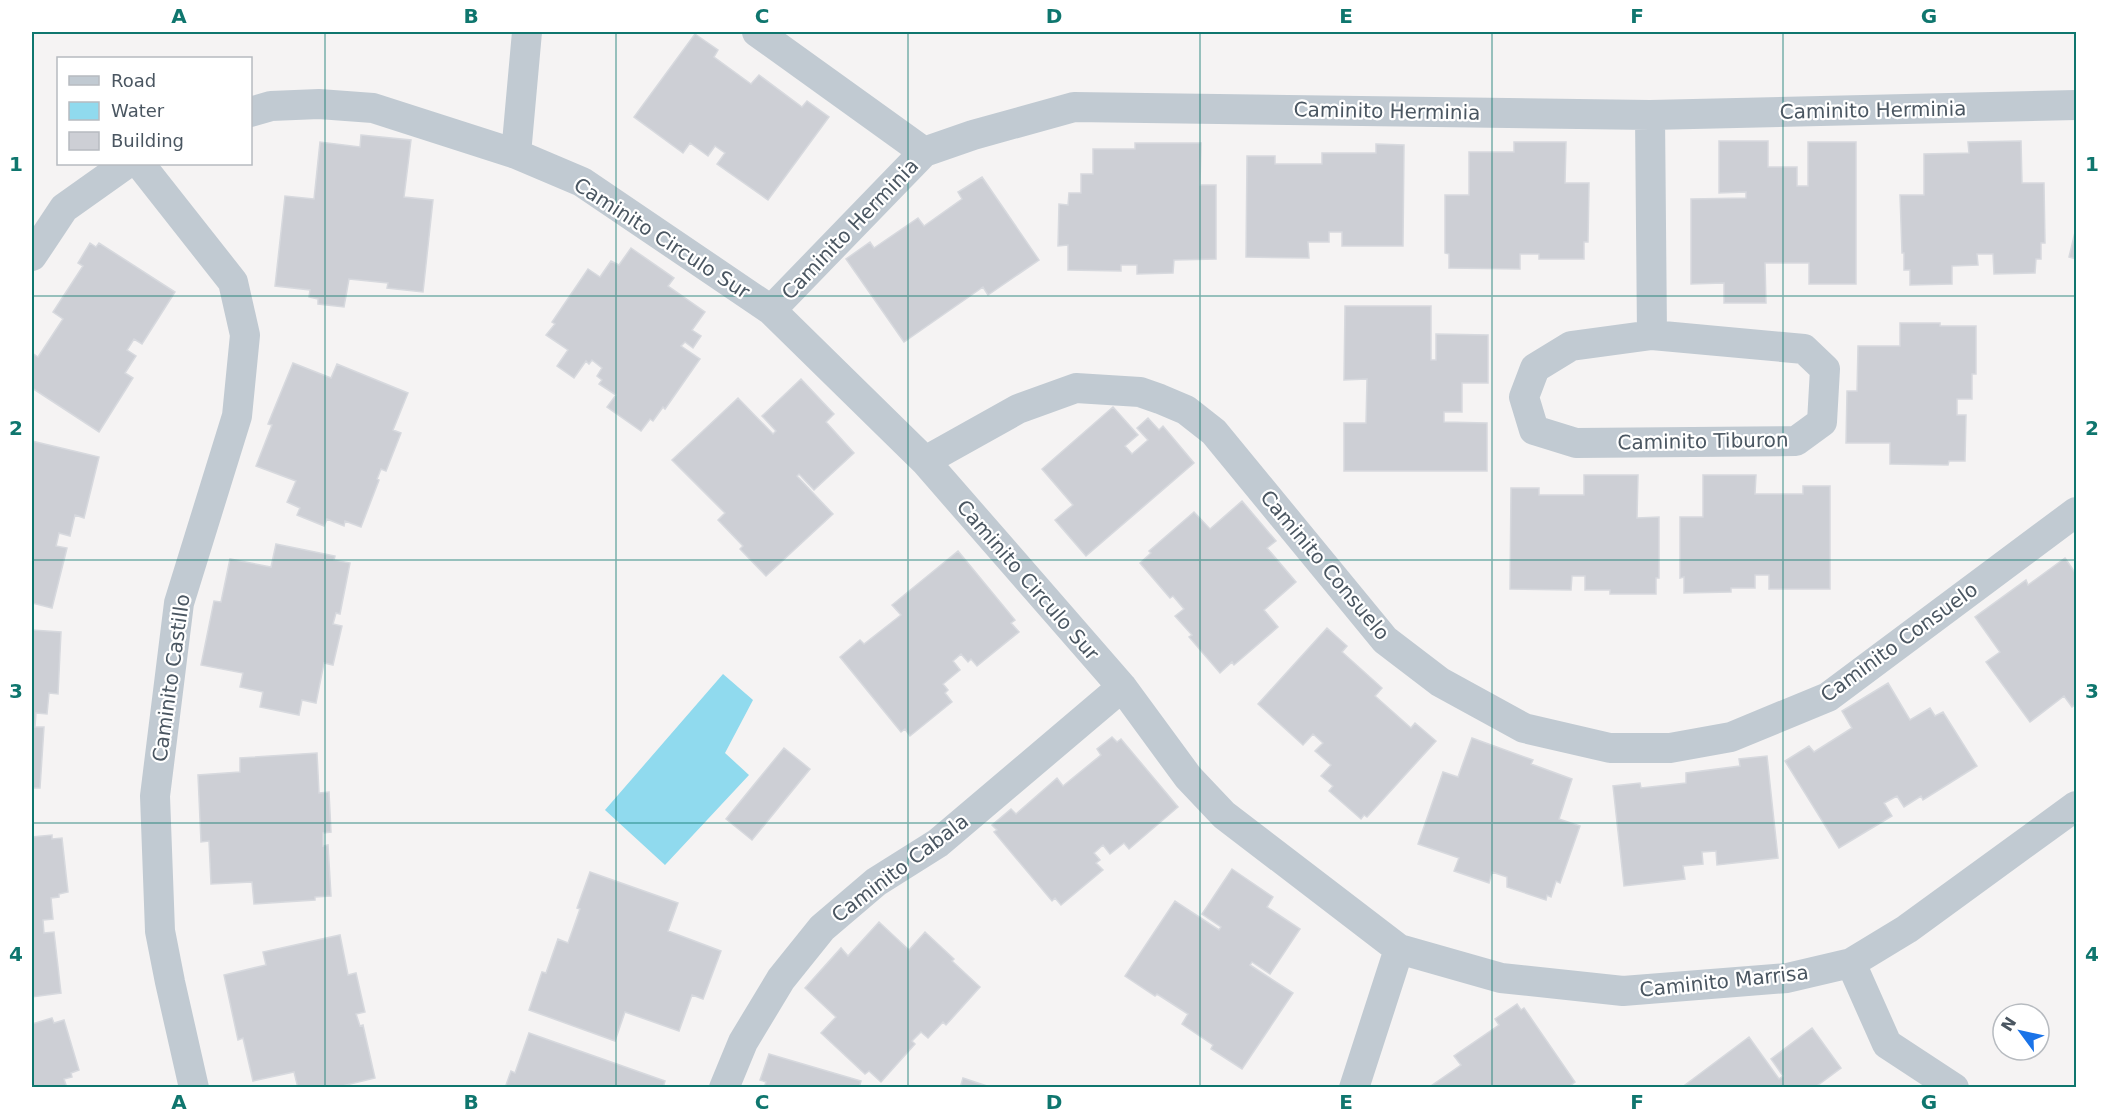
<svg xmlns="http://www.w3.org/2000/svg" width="2108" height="1119" font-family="'DejaVu Sans',sans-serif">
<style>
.water{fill:#90daee}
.building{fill:#cdcfd5;stroke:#d7d9de;stroke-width:1.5}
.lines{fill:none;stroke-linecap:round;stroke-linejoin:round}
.minor{stroke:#c1cad2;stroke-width:30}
.grid{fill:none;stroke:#0f766e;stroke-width:1.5;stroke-opacity:0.55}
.labels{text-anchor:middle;stroke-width:4.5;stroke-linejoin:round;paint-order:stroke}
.street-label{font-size:20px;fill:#4a5661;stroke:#fff}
.neatline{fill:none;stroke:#0f766e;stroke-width:2}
.grid-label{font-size:20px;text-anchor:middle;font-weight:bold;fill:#0f766e}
</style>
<rect width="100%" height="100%" fill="#f5f3f3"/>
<path class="water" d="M723,674L753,700L725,753L749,775L665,865L605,810Z"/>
<path class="building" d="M695,34L718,50L714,57L751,84L759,75L802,107L807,101L829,117L768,200L717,164L725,153L715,146L708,156L690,143L683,153L634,117Z
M361,135L411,140L404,197L433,200L423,292L387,288L388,283L349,279L344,307L318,304V299L309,297L310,290L275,286L285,196L314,199L320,142L360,147Z
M1719,141H1768V167H1797V186H1808V142H1856V284H1809V263H1765L1766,303H1724V283L1691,284V199L1746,198V192L1719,193Z
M2021,141L2022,183H2044L2045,243H2041V259H2036L2035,273L1994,274L1993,254H1977L1978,265L1952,266V284L1910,285V270H1904V253H1902L1900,195H1924V154L1969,153L1968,142Z
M1514,142H1566L1565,183H1589L1588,242H1584V259H1539V254H1520V269L1449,268V254L1445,253V195H1469V152H1514Z
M1135,143H1201L1200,185H1216V259L1174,260L1173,273L1137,274V265H1121V271L1068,270V245L1058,246L1059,204L1068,205L1069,193H1081V174H1093V149H1135Z
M1376,144L1404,145L1403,246H1342V232H1329V242H1308L1309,258L1246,257L1247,156H1275V164H1322V153H1376Z
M982,177L1039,260L988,295L983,287L904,342L846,259L870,242L874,248L918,218L924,226L962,199L958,192Z
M2076,228V259L2069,257Z
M90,243L96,247L99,243L175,292L142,344L134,339L127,350L136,356L125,373L133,378L99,432L32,388V353L38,357L63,319L53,312L83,266L78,263Z
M631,248L674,278L668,286L705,312L692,330L701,336L693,348L685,342L681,346L700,359L665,409L663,407L653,421L650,419L641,431L607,407L616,395L599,384L602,380L597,376L602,368L592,360L589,364L586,361L574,378L557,366L568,350L546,335L555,324L552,322L588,269L600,277L611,261L619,265Z
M1345,306H1431V360H1436V334L1488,335V383H1462V412H1444V422L1487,423V471H1344V423H1366L1367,379L1344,380Z
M1900,323H1940V326H1976V374H1972V399H1957V415H1966L1965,461H1949L1948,465L1890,464V443H1846L1847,391H1857L1858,346H1900Z
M293,363L331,378L337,364L408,393L393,430L401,433L386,471L381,469L377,479L379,480L361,527L345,521L344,526L327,519L324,526L297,515L300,508L287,502L296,481L256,466L272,425L268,424Z
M801,379L834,414L826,422L854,453L814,490L799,474L797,476L833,514L766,576L740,549L743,546L718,520L725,513L672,460L738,398L773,434L776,431L762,416Z
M1113,407L1138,435L1125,446L1132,454L1148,440L1137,428L1148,418L1159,430L1163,426L1194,463L1086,556L1055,520L1073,505L1042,469Z
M32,441L99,457L84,518L75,515L70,536L59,533L56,546L67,548L52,608L32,603Z
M1584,475H1638L1637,518L1659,517V578H1656V594H1610V590H1585V576H1572L1571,590L1510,589L1511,488H1539V495H1584Z
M1703,475H1756L1755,494H1803V486H1830V589H1769V575H1755V588H1731V592L1684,593V577L1680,578V517H1703Z
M1242,501L1276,541L1267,548L1296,582L1264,610L1278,627L1234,665L1232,662L1220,673L1189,637L1192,635L1175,616L1184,609L1173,596L1170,598L1140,563L1151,553L1149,551L1194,512L1210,529Z
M276,544L335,556L334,560L350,563L340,614L336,613L333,624L342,626L333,665L324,663L316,703L302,700L299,715L260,707L263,692L240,687L243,673L201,665L214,601L221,602L230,559L271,567Z
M958,551L1015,620L1011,623L1019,632L977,666L971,659L968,662L961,654L953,661L960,670L943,684L948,690L945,693L952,702L910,736L905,729L901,732L840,657L860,640L864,644L901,615L892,605Z
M2065,558L2076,574V704L2072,707L2064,696L2030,722L1986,662L2000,652L1975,617L2026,580L2028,585Z
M1327,628L1347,646L1342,652L1382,688L1375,696L1411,728L1415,723L1436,741L1367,817L1364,815L1361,819L1329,791L1333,786L1321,776L1331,765L1315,751L1323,743L1313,734L1303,745L1258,704Z
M32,630L61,632L58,694L49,693L47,714L36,713L35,727H44L40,788H32Z
M1888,683L1910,720L1930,708L1935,716L1943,712L1977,766L1923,800L1921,796L1904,807L1897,796L1884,803L1892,816L1839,848L1785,761L1809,746L1814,752L1852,728L1842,711Z
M1112,737L1117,742L1121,739L1178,807L1129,849L1124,843L1110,854L1103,845L1094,853L1100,860L1096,863L1103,870L1061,905L1055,898L1052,901L994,832L997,830L992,825L1011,809L1016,814L1057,778L1063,786L1101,755L1097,749Z
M1472,738L1533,760L1531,764L1572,779L1559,819L1580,826L1560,883L1556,881L1551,897L1547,895L1546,900L1507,887V877L1492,872L1489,883L1454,871L1459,858L1418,844L1443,772L1458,777Z
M784,748L810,769L752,840L726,819Z
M317,753L319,793L329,792L331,832L323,833V846L328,845L331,896L315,897V900L254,904L252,882L211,884L209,841L201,842L198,775L240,772V758Z
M1767,756L1778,858L1717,865L1716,851L1702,852L1703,864L1683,866L1685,879L1624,886L1613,786L1640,783L1641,788L1686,783V773L1740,766L1739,759Z
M52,835V839L62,838L68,892L59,894V897L51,898L53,919L43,920L44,933L54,932L61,993L32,997V837Z
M1232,869L1273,897L1267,907L1300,929L1270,974L1252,962L1250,965L1293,993L1242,1069L1211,1049L1213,1045L1182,1024L1188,1014L1157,994L1155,996L1125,976L1175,901L1219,930L1221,927L1202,914Z
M590,872L678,903L668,931L721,951L703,999L692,995L679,1031L625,1012L615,1041L529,1010L542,972L546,973L558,939L568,943L580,909L577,908Z
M879,922L909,950L925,932L954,959L952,961L980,987L946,1025L943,1022L928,1038L921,1032L912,1041L915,1044L881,1082L869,1071L865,1074L821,1033L836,1017L805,988L841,948L848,956Z
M340,935L348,975L356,973L365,1012L356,1014L360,1026L363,1025L375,1078L334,1088H298L294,1072L253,1081L243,1038L238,1040L224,975L266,965L263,952Z
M1517,1004L1521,1010L1524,1008L1575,1082L1567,1088H1428L1461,1065L1454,1056L1499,1025L1495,1019Z
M52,1018L54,1023L64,1020L79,1070L71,1073L72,1077L64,1079L67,1088H32V1024Z
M1812,1028L1841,1068L1814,1088H1681L1749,1037L1779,1079L1783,1076L1771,1059Z
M529,1033L665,1081L663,1088H505L511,1071L515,1073Z
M769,1054L861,1081L859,1088H764L766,1082L760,1080Z
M963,1078L993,1088H960Z"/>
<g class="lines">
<path class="minor" d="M757,32L924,152
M250,112L271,106L319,104L373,108L516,154L582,182L771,310L925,461L1122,687L1188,777L1224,815L1399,949L1501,978L1623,991L1787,978L1851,963L1907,929L2076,806
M1650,115L1652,335
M516,154L527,32
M140,164L233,282L245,335L237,416L179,603L155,796L160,931L170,982L194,1088
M32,256L64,208L126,164
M771,310L924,152L973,135L1074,107L1650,115L2076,105
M1652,335L1804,349L1825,369L1822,422L1796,441L1576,443L1534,430L1524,397L1535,368L1571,346Z
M925,461L1018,409L1076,388L1140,392L1160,399L1186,410L1214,432L1385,640L1440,682L1524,728L1610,748H1670L1731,737L1828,697L2076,512
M1851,963L1887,1044L1954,1088
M724,1088L743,1042L781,979L822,928L876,882L938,843L1122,687
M1354,1088L1399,949"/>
</g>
<path class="grid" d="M325,32V1088M616,32V1088M908,32V1088M1200,32V1088M1492,32V1088M1783,32V1088M32,296H2076M32,560H2076M32,823H2076"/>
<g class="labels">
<g class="street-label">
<text transform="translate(1873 110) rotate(-1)" y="7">Caminito Herminia</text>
<text transform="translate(1387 111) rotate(1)" y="7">Caminito Herminia</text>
<text transform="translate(850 229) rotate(-46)" y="7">Caminito Herminia</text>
<text transform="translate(662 238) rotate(33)" y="7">Caminito Circulo Sur</text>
<text transform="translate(1703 441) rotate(-1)" y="7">Caminito Tiburon</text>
<text transform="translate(1325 565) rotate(50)" y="7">Caminito Consuelo</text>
<text transform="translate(1028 580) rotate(49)" y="7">Caminito Circulo Sur</text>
<text transform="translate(1899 642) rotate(-36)" y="7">Caminito Consuelo</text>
<text transform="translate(171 678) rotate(-82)" y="7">Caminito Castillo</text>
<text transform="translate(900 868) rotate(-37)" y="7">Caminito Cabala</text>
<text transform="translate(1724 981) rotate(-6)" y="7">Caminito Marrisa</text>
</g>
</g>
<rect width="2108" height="1119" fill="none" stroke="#ffffff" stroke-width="66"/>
<rect x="57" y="57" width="195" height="108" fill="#ffffff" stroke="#b7bbc0" stroke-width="1.5"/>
<rect x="69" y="76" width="30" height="9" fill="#c1cad2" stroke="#b7bbc0" stroke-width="1.5"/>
<text x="111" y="87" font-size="18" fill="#4a5661">Road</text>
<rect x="69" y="102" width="30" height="18" fill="#90daee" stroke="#b7bbc0" stroke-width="1.5"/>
<text x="111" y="117" font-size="18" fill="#4a5661">Water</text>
<rect x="69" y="132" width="30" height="18" fill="#cdcfd5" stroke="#b7bbc0" stroke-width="1.5"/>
<text x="111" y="147" font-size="18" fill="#4a5661">Building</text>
<g transform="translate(2021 1032) rotate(303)"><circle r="28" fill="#ffffff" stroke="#b7bbc0" stroke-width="1.5"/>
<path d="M0-4.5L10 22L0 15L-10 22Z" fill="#1a73e8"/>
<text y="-9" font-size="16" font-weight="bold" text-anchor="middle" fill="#4a5661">N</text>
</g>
<rect x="33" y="33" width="2042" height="1053" class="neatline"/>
<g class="grid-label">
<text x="179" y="23">A</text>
<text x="471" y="23">B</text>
<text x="762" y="23">C</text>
<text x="1054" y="23">D</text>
<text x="1346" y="23">E</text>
<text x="1637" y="23">F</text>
<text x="1929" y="23">G</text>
<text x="16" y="171">1</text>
<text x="2092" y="171">1</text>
<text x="16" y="435">2</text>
<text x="2092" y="435">2</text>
<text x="16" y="698">3</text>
<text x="2092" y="698">3</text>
<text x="16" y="961">4</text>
<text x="2092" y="961">4</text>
<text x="179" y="1109">A</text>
<text x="471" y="1109">B</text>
<text x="762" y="1109">C</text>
<text x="1054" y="1109">D</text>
<text x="1346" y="1109">E</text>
<text x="1637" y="1109">F</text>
<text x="1929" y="1109">G</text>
</g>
</svg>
